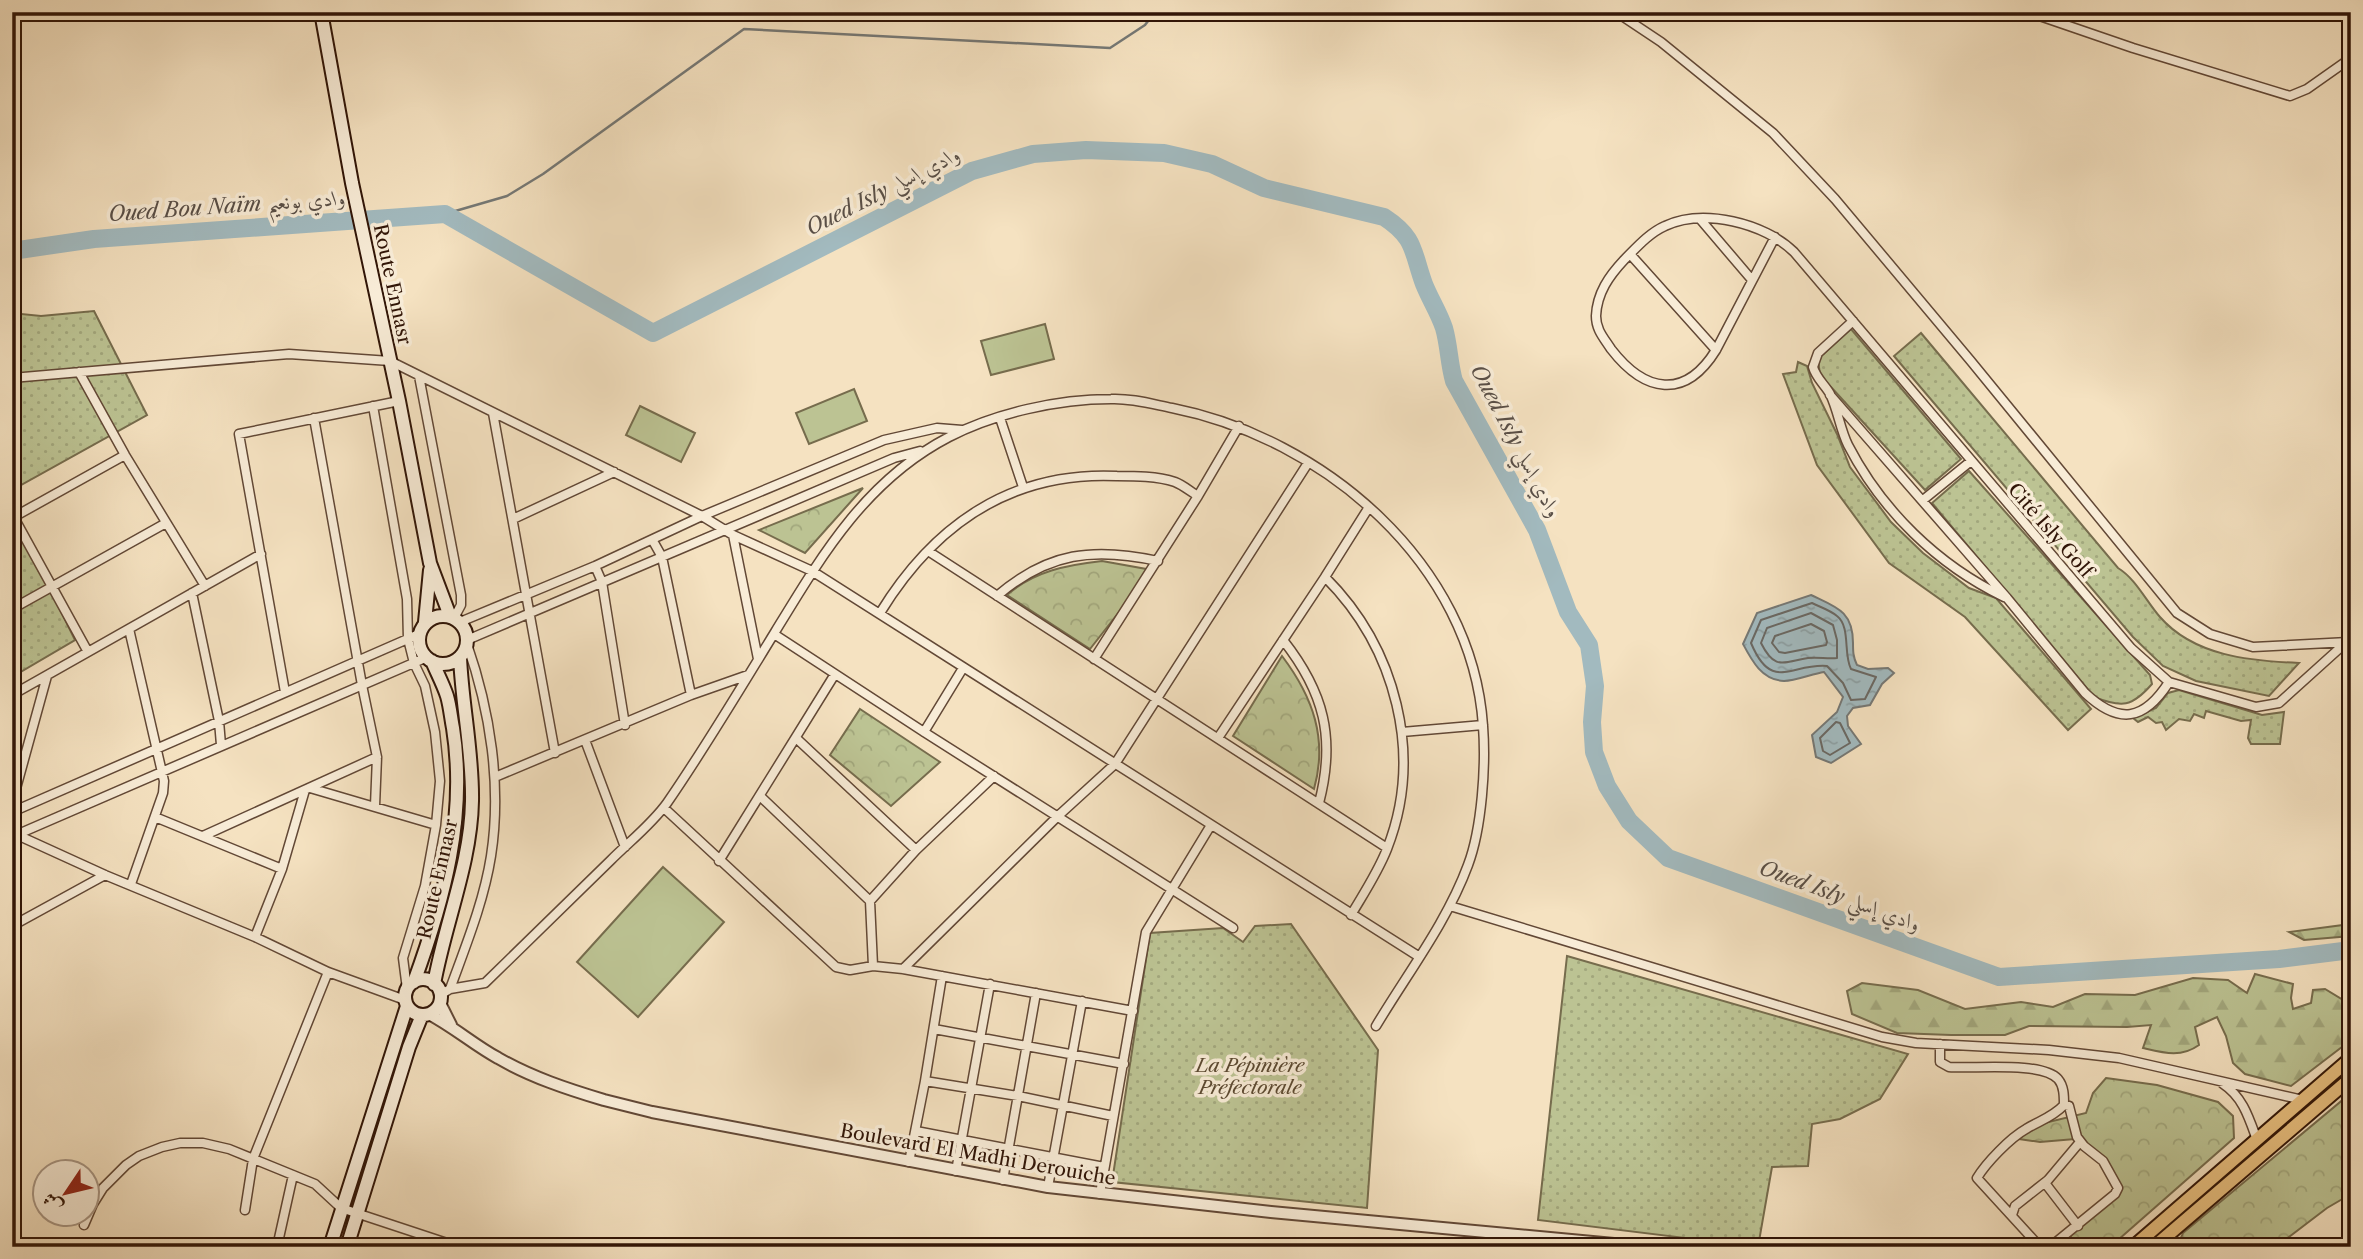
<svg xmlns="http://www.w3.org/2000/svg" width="2363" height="1259" font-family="'Libre Caslon Text',Amiri,serif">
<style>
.grass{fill:url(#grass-dots);stroke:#766c4d;stroke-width:2}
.forest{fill:url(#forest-firs);stroke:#766c4d;stroke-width:2}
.park{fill:url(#park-crowns);stroke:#766c4d;stroke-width:2}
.pitch{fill:#bcc393;stroke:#766c4d;stroke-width:2}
.water{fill:url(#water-ripples);stroke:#757875;stroke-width:2}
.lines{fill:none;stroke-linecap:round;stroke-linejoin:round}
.shore{stroke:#6a6863;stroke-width:2}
.stream{stroke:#757875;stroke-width:2.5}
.river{stroke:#a2babf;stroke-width:18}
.minor-casing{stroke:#624836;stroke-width:11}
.tertiary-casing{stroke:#624836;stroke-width:14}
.secondary-casing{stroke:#311507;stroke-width:16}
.primary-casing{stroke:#311507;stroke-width:16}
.minor{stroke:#f8ecd7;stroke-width:8}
.tertiary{stroke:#f8ecd7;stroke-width:10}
.secondary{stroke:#f8ecd7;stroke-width:12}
.primary{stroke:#eac180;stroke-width:12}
.labels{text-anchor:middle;stroke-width:7;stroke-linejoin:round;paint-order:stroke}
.street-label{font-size:19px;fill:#311507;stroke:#f8ecd7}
.park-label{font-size:19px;font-style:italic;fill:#5b4931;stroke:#f8ecd7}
.water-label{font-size:21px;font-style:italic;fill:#594f47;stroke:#f8ecd7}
</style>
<defs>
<pattern id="grass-dots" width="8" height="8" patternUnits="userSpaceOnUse" patternTransform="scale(1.75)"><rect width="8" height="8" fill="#bcc393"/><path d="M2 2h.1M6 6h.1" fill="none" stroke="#a2a77d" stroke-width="1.8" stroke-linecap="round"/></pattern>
<pattern id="forest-firs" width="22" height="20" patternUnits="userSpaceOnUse" patternTransform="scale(1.75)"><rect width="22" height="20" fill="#bcc393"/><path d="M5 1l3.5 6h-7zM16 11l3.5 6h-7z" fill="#a2a77d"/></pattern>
<pattern id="park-crowns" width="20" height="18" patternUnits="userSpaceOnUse" patternTransform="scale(1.75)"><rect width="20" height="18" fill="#bcc393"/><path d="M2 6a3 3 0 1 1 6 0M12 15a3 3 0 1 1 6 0" fill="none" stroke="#a2a77d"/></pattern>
<pattern id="water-ripples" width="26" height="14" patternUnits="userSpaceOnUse" patternTransform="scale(1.75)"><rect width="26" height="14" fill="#a2babf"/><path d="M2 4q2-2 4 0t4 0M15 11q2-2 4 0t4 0" fill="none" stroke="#8c9fa3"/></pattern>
</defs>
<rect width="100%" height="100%" fill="#f5e2c1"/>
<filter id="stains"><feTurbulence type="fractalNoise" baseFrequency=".00286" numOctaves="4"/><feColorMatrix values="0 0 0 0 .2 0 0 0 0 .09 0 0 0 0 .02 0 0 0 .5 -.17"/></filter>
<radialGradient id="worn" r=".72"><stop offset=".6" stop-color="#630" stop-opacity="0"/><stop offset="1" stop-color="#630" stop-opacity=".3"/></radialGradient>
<path class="grass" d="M94,311L147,415L12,490V313L41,316Z
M1851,329L1961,459L1925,490L1820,375L1818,359Z
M1921,333L2118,568C2136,579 2146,601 2160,617C2194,656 2250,661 2299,663L2269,696L2196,681L2163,666L2133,637L1894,356Z
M1798,362L1807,366L1812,383L1837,434L1850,467L1891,522L1923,553L1969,588L1996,598L2091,709L2068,730L1965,617L1889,563L1817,465L1783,374L1796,372Z
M1969,471L2150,675L2152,684C2132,707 2122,708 2094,697L1932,503Z
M12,511L75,640L12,677Z
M2179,690L2262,715L2284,712L2280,744H2251L2248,738L2251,720L2241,721L2206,711L2204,718L2194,714L2190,721L2179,719L2166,730L2162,722L2156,723L2148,717L2138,722L2133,718L2156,708L2168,693Z
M1291,924L1378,1050L1367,1208L1112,1182L1150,933L1223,928L1243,942L1255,926Z
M1567,956L1908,1054L1880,1099L1840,1119L1812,1124L1808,1166L1772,1167L1758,1247L1538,1220Z"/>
<path class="forest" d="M2351,924V936L2304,940L2289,932Z
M2255,974L2293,984L2291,998L2293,1009L2311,1003L2313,990L2325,989L2345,1001L2351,998V1040L2291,1086L2245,1074L2233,1063L2226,1036L2217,1017L2195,1027L2199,1045C2181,1058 2164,1053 2143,1048L2151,1025L2127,1027L2029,1026L2005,1035H1951L1897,1033L1852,1014L1847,991L1862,983L1918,990L1965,1009L2021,1002L2053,1007L2085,994L2135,995L2193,978L2228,980L2247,993Z"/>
<path class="park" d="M863,488L805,553L759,530Z
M1102,561L1152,570L1090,649L1007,595C1034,571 1067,565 1102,561Z
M1282,656C1313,697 1328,739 1314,789L1233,736Z
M860,709L940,762L891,806L830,755Z
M2106,1078L2157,1085L2218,1102L2233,1116L2234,1138L2110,1247H2054L2071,1236L2074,1225L2112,1198L2118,1184L2103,1156L2075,1139L2040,1142L2019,1139L2032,1126L2086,1113L2093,1093Z
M2351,1093V1194L2327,1208L2276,1247H2177L2183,1233Z"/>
<path class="pitch" d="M1045,324L1054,359L991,375L981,341Z
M854,389L867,421L809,444L796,413Z
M640,406L695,433L681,462L626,435Z
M663,867L724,922L638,1017L577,962Z"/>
<path class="water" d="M1811,595C1836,607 1853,611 1853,643C1853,651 1853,657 1857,665L1868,669L1888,668L1894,673L1882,684L1870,705L1853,708L1847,716L1848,726L1861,744L1831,763L1816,757L1812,735L1837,712L1843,697L1824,672C1812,674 1795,681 1784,681C1762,680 1752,661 1743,644L1757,613Z"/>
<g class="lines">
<path class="shore" d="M1812,603C1820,607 1830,610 1837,616C1851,627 1843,654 1851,669L1876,677L1865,699L1851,700L1843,683L1827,666C1791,663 1772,693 1751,643L1761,620Z
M1811,613L1833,625L1837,640V658C1828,659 1818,657 1808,658C1783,662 1775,671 1761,643L1767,628Z
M1811,624L1824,631L1827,642L1826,645L1785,653L1779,652L1772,643L1775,636Z
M1836,722L1840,723L1850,743L1830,755L1823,751L1820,738Z"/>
<path class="stream" d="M445,214L507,196L543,174L744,29L1110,48L1145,25L1155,12"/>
<path class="river" d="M12,251L94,239L445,214L653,333L972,171L1033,154L1086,150L1164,153L1212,164L1264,188L1384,217C1416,238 1412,251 1424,284C1430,299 1439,313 1444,328C1449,345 1449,364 1454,381L1537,530L1568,612L1589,645L1595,686L1592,722L1594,752L1607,786L1629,821L1668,858L1999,977L2279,959L2351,950"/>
<defs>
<path id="minor" d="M1616,12L1661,42L1773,133L1835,199L1970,360L2177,613L2210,634L2253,647L2348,642
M2028,12L2133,48L2290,96L2307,89L2351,58
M1700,219L1752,280
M1775,237L1716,350C1685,400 1645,393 1611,349C1604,338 1596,330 1596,316C1597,293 1609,276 1624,260C1636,248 1649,233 1665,226C1703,208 1765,223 1794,252L2131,648L2169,682L2256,707L2279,703L2341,647L2351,642
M1630,254L1716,350
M1853,321L1818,353L1813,367C1816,378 1825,385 1830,394C1838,410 1840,429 1848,445C1882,511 1938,565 2004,597
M79,372L125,455L205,586
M419,376L461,595V605L454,618
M12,378L289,354L390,361L702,516L733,535L812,571L1418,956
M1830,395L2007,598L2085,693C2119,725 2144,721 2169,682
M373,406L407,599L408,639L414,663L425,686L435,732L440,781L436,825L425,886L403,958L407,989
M493,413L555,753
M314,418L362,685L377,757L375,806
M1000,418L1023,487
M1923,500L1971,461
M12,514L88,652
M12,518L125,455
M513,519L614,472
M733,535L758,659
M653,541L662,557L691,695
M928,551L1387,848
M595,566L602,582L625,725
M1325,577C1396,648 1424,755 1387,849C1378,872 1364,893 1351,915
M192,593L219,721L221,745
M997,596C1048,552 1094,547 1158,561
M12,609L166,523
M880,613C934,525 1011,471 1117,476C1135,476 1157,476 1175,482C1183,485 1191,492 1198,496
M460,622L595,566L702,516L884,440L937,428L962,430
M129,629L164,781L163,793L131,884
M774,634L924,732L1233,928
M467,640L894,458L920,451
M1283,640C1324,692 1336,738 1319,803
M1094,659L1198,496L1239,426
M285,692L239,434L399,401
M12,695L261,554
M924,732L963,668
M1402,732L1483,725
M796,738L916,850
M1218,738L1325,577L1369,507
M585,740L625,847
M495,777L691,695L748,675
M310,788L436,825
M761,797L870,901
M12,803L47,676
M664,808L836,967L850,970L873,966L903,969L1133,1011
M12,812L419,634
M155,817L282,869
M15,834L105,875L255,937L328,972L405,1000
M16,835L425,658
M203,836L377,757
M719,861L835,674
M1450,906L1882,1037L1916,1043L2049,1050L2119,1058L2303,1100
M12,926L105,875
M255,937L282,869L305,790
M873,966L870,901L916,850L994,776
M903,969L1058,816L1115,764L1308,463
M450,989L485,983C527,942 569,901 611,860C629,842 652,824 667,803C705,748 740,689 775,632C822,555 866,480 949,437C996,413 1058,399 1111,399C1131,398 1152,404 1172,408C1323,438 1472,563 1483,726C1486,765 1482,828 1468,865C1447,922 1407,974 1376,1026
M440,995L450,989C466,945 484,901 491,856C502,786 490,710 467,644
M934,1029L1124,1064
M1940,1044V1062L1949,1067C1974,1069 2041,1061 2058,1079C2064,1086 2064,1096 2064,1105L2069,1106L2070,1110L2077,1137L2084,1146L2103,1161L2118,1188L2115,1194L2050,1247
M925,1081L1018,1096L1113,1116
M2223,1084C2243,1097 2249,1118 2257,1140
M916,1131L1104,1167
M909,1162L925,1081L942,976
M956,1171L990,984
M1003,1180L1036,993
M2045,1183L2078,1226
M1048,1187L1082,1001
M1100,1194L1146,932L1211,825
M245,1210L253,1159L328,972
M2012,1215L2015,1206L2048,1180L2080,1142
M84,1225L93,1204L103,1188L126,1165L139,1156L162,1147L180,1143H203L229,1149L315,1184L341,1208L459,1247
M277,1247L293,1175
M2040,1247L1977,1178C1986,1163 2010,1138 2026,1129C2039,1121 2053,1117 2064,1105"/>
<path id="tertiary" d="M440,1003L451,1025
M429,1014C454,1027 474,1045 498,1058C531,1077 567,1089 604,1100L652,1112L1048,1187L1271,1212L1646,1247"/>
<path id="secondary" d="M321,12L352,183L399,401L430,563L450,616
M419 640a24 24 0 1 1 48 0a24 24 0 1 1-48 0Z
M425,622L430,570
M405 997a18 18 0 1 1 36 0a18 18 0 1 1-36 0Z
M414,982C444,900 467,816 453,728C451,718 450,706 447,696C443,684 437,673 432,661
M434,984C445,923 471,863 472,801C473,753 462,705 460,657
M330,1247L407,1006
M347,1247L409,1047L422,1015"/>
<path id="primary" d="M2133,1247L2351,1058
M2154,1247L2351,1078"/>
</defs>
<use href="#minor" class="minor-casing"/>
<use href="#tertiary" class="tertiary-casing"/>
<use href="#secondary" class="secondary-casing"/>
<use href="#primary" class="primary-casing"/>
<use href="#minor" class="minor"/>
<use href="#tertiary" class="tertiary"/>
<use href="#secondary" class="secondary"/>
<use href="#primary" class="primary"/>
</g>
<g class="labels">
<g class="street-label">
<text transform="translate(393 284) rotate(78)" y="7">Route Ennasr</text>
<text transform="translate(2051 530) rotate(49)" y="7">Cité Isly Golf</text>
<text transform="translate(437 879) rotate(-77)" y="7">Route Ennasr</text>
<text transform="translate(978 1154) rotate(10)" y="7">Boulevard El Madhi Derouiche</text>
</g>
<g class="park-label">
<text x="1250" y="1072">La Pépinière<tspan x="1250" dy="22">Préfectorale</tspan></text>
</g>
<g class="water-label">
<text transform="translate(883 191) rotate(-27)" y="7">Oued Isly وادي إسلي</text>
<text transform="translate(227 206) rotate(-4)" y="7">Oued Bou Naïm وادي بونعيم</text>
<text transform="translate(1516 441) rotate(62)" y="7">Oued Isly وادي إسلي</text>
<text transform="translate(1840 896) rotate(20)" y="7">Oued Isly وادي إسلي</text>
</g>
</g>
<rect width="2363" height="1259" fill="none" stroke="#f5e2c1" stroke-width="42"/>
<rect x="14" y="14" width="2335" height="1231" fill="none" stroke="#311507" stroke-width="3.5"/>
<rect x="21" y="21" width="2321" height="1217" fill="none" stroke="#311507" stroke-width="2"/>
<g transform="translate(66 1193) rotate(235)"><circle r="33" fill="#f8ecd7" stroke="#a89684" stroke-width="2"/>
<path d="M0-5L12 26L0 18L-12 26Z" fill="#8f2418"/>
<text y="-10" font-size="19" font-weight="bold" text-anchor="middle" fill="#311507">ش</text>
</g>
<rect width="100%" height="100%" filter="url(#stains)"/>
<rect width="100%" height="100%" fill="url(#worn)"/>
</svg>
